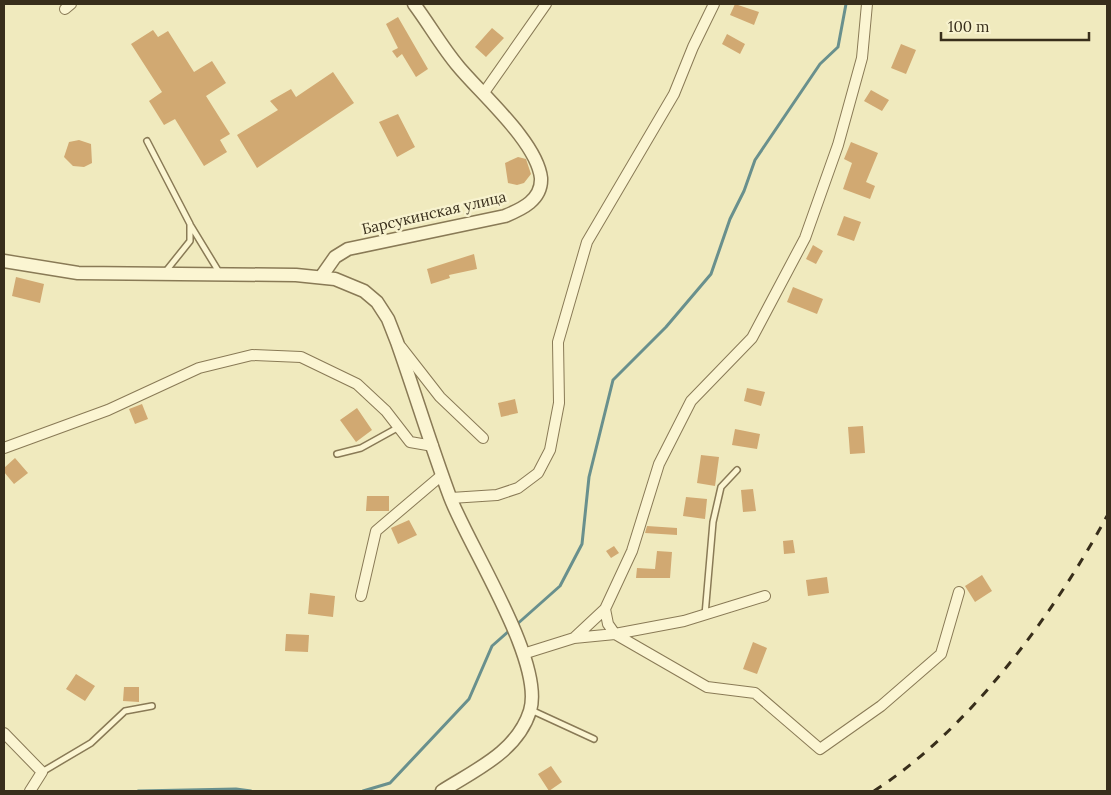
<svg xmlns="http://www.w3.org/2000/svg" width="1111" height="795" font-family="Lora,serif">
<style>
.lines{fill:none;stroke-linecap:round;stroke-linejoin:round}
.stream{stroke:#69908d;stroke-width:3}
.building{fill:#d1a972}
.service-casing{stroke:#897a56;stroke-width:8}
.minor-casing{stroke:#897a56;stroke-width:12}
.tertiary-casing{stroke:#897a56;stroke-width:15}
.service{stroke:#fbf5d2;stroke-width:5}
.minor{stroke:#fbf5d2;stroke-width:10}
.tertiary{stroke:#fbf5d2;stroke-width:12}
.rail{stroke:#382e1b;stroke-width:3;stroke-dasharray:9 9;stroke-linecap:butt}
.labels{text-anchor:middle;stroke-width:5;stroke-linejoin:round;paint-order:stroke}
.street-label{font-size:15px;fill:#382e1b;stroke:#f7f2ce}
</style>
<rect width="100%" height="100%" fill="#f0eabe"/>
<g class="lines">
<path class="stream" d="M515,626L560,586L582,544L589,477L613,380L666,327L711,274L730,219L744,191L755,160L820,64L838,47L846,4
M138,791L236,789L251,791
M363,791L390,783L469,699L492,646L510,630"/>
</g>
<path class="building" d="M735,4L759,12L754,25L730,15Z
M398,17L428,69L416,77L402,54L397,58L392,51L398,48L386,24Z
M492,28L504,38L486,57L475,47Z
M153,30L158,37L168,31L194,72L212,61L226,83L206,96L230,134L220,140L227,152L204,166L175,119L164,125L149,101L162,92L131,44Z
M727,34L745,44L740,54L722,44Z
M901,44L916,50L906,74L891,68Z
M333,72L354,103L257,168L237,135L278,110L270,101L291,89L296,97Z
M871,90L889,100L882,111L864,101Z
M398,114L415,147L397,157L379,122Z
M79,140L91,144L92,163L84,167L73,166L64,157L69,142Z
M851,142L878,153L866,182L875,186L870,199L843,189L852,163L844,159Z
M518,157L526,159L531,174L524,183L517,185L508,183L505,163Z
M844,216L861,222L854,241L837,235Z
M813,245L823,251L816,264L806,259Z
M474,254L477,269L449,275L450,278L431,284L427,269Z
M16,277L44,284L40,303L12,296Z
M793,287L823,299L817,314L787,302Z
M747,388L765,392L761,406L744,401Z
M515,399L518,413L501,417L498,403Z
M142,404L148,419L135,424L129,409Z
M357,408L372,430L356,442L340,420Z
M863,426L865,453L850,454L848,427Z
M735,429L760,434L757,449L732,445Z
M701,455L719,457L715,486L697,483Z
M15,458L28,473L14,484L4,472V468Z
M753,489L756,511L743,512L741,490Z
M367,496H389V511H366Z
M686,497L707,499L705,519L683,516Z
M409,520L417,535L398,544L391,528Z
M647,526L677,528V535L645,533Z
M793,540L795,553L784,554L783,541Z
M614,546L619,553L611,558L606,551Z
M657,551L672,552L670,578H636L637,568L655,569Z
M982,575L992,591L975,602L965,586Z
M827,577L829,593L808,596L806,580Z
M310,593L335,596L333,617L308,614Z
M286,634L309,635L308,652L285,651Z
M753,642L767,648L757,674L743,669Z
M76,674L95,686L85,701L66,689Z
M124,687H139V702L123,701Z
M551,766L562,782L549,791L538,774Z"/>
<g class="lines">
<defs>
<path id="service" d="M147,141L190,224V241L166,271
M191,226L219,272
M337,454L361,448L399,427
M705,615L713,522L721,487L737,470
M531,710L594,739
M42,772L91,743L125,711L152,706"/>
<path id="minor" d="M65,9L71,4
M483,94L546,4
M401,347L440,397L483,438
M4,448L108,410L199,368L252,355L301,357L357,384L386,411L410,442L433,446
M451,498L497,495L518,488L538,473L550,450L559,403L558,342L587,242L674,94L693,47L714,4
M361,596L376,531L442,475
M605,609L608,624L615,634L707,687L755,693L820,749L881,706L941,654L959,592
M574,638L605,609L632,551L659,464L691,401L752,338L805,238L838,145L862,58L867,4
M523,654L574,638L615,634L684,621L765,596
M4,733L42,772L30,791"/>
<path id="tertiary" d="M4,261L78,273L296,275L335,279L364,291L377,302L388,319L397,342C415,393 431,446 450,497C469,547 545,662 530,711C517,752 475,770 442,791
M321,277L335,257L348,249L505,216C522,209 542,200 541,178C537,142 481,94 458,66C442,47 429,24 414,4"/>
</defs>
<use href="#service" class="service-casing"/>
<use href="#minor" class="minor-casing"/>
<use href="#tertiary" class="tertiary-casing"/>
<use href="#service" class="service"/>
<use href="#minor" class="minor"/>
<use href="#tertiary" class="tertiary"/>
<path class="rail" d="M874,791C969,730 1054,614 1107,516"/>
</g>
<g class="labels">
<g class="street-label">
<text transform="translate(434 213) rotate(-13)" y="5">Барсукинская улица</text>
</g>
</g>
<rect width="1111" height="795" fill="none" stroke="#382e1b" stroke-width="10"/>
<path d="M941 32v8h148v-8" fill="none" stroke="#382e1b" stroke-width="2.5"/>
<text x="948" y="32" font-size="15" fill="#382e1b" stroke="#f7f2ce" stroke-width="4" paint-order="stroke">100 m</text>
</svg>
